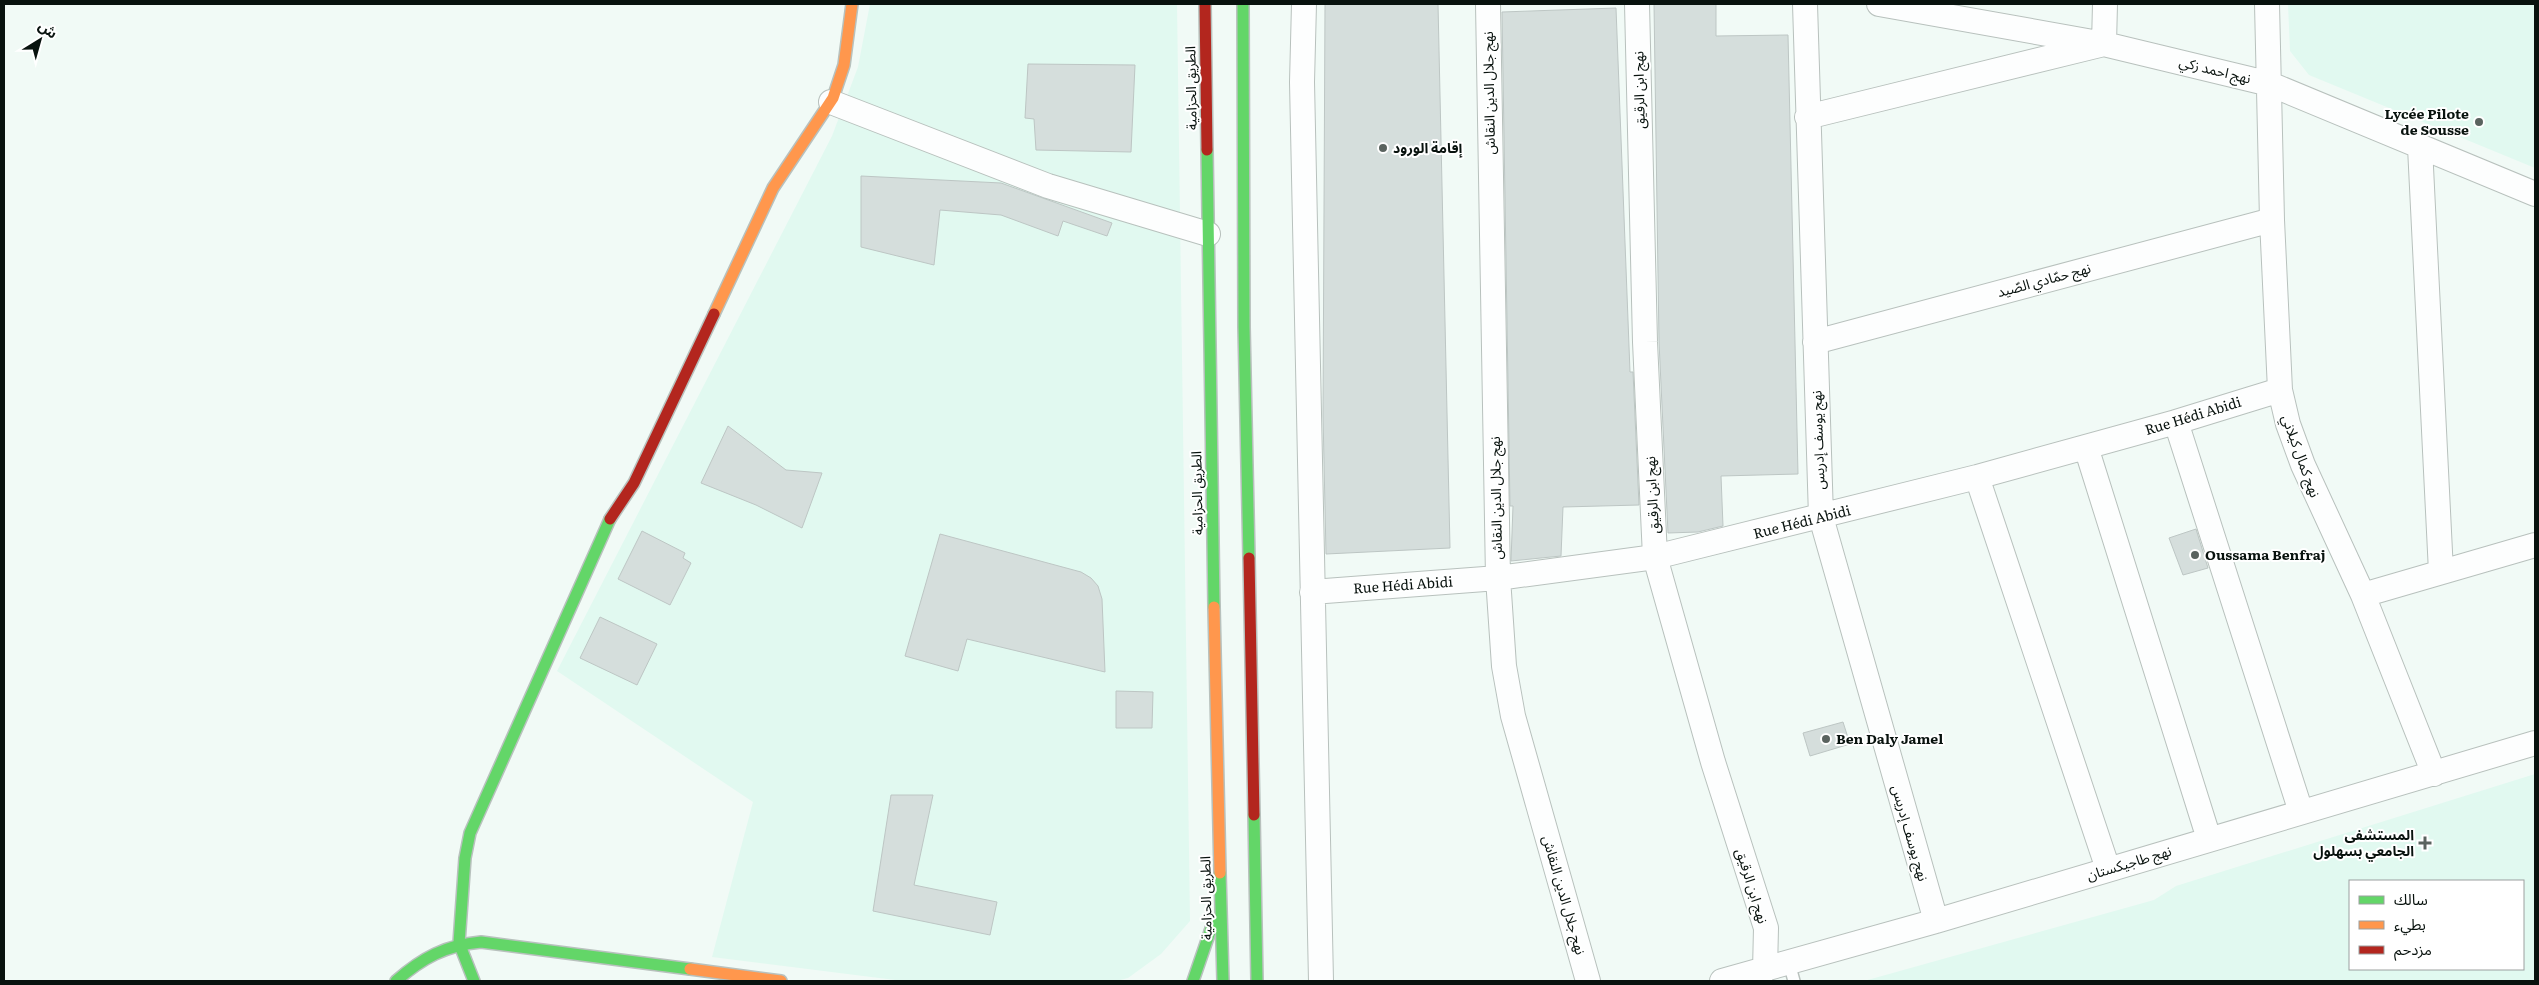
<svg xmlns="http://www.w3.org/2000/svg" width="2539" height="985" font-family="Literata,'Noto Sans Arabic',serif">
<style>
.built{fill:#e1f9f0;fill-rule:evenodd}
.building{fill:#d5dedc;stroke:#bdc6c4}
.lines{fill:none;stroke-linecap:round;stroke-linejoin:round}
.lane-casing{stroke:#b8c1bd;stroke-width:14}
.street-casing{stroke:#b8c1bd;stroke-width:26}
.fast-casing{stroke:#b8c1bd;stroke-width:14}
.slow-casing{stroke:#b8c1bd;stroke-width:14}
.jam-casing{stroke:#b8c1bd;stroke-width:14}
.lane{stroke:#fdfefe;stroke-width:11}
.street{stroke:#fdfefe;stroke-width:24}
.fast{stroke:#63d668;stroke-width:11}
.slow{stroke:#ff974d;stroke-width:11}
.jam{stroke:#b3261e;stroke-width:11}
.poi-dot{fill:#5a635f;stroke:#fff;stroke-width:2}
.labels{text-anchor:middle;stroke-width:4;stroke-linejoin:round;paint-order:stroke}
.street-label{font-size:14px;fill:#08120e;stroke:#fff}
.poi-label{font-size:14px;font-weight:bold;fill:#08120e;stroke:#fff;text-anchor:start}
</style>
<rect width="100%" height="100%" fill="#f1faf6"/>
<path class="built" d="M870,4H1177L1190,921L1161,954L1128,978L1117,981H903L712,957L753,802L557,671L832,136L858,67Z
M2288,4H2535V168L2309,75L2290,51Z
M2535,774V981H1864L2154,900L2176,886ZM2350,881H2523V969H2350Z"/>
<path class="building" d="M1325,4H1438L1450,548L1326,554L1323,415Z
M1654,4H1716V36L1788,35L1798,474L1721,476L1723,526L1698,532L1668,533L1659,342Z
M1616,8L1630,372H1633L1639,505L1563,507L1561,556L1511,561L1513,506H1510L1502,12Z
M1028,64L1135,65L1131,152L1036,150L1034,119L1025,118Z
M861,176L1001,183L1112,223L1107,236L1063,221L1058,236L1001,215L940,210L934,265L861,247Z
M728,426L786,470L822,473L802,528L756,505L701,483Z
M2196,529L2208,568L2183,575L2169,538Z
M642,531L685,553L683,558L691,563L670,605L618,579Z
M940,534L1081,572L1091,578L1098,586L1102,599L1105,672L967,639L958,671L905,656Z
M600,617L657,644L637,685L580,658Z
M1116,691L1153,692L1152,728H1116Z
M1843,722L1850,744L1810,756L1803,733Z
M891,795H933L914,885L997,902L990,935L873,911Z"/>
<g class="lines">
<defs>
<path id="lane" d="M1789,963L1794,981"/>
<path id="street" d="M1304,4L1302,82L1321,981
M1488,4L1498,578L1504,666L1513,716L1588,981
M1637,4L1645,342L1655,557L1713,762L1766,928L1765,970
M1805,4L1821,517L1936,921
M1879,4L2104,44L2270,84L2535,194
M2267,4L2272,220L2280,390L2288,424L2303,465L2363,595L2434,774
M831,102L1048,186L1208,234
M1807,117L2104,44L2105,4
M2420,147L2441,572
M1815,342L2272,220
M2176,422L2301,812
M2086,447L2209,839
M1977,477L2108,869
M1312,592L1498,578L1655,557L1977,477L2176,422L2280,390
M2363,595L2535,545
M1722,981L1936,921L2535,743"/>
<path id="fast" d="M1243,4L1244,327L1249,558
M1207,150L1214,607
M1254,815L1257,981
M1220,873L1223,981
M396,981C422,958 446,945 481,942L690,969
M474,981L459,943L465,858L470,833L610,519
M1193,981L1214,920"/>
<path id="slow" d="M714,314L773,188L833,98L844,65L852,4
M1214,607L1220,873
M690,969L781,981"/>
<path id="jam" d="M1205,4L1207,150
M610,519L634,483L714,314
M1249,558L1254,815"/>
</defs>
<use href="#lane" class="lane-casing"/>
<use href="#street" class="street-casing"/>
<use href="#fast" class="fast-casing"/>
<use href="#slow" class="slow-casing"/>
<use href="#jam" class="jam-casing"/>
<use href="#lane" class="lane"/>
<use href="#street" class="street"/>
<use href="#fast" class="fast"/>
<use href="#slow" class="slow"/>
<use href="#jam" class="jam"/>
</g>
<g class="poi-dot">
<circle cx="2479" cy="122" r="5"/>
<circle cx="1383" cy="148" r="5"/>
<circle cx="2195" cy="555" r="5"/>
<circle cx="1826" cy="739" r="5"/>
<path d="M2422.5 835.5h5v5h5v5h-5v5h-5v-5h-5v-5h5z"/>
</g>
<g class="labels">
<g class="street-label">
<text transform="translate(2215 70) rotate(14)" y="5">نهج احمد زكي</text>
<text transform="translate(1191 88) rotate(-91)" y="5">الطريق الحزامية</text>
<text transform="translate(1639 90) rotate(-91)" y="5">نهج ابن الرقيق</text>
<text transform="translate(1489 93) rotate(-91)" y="5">نهج جلال الدين النقاش</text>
<text transform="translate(2044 280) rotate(-15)" y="5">نهج حمّادي الصّيد</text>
<text transform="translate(2193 416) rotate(-17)" y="5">Rue Hédi Abidi</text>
<text transform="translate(1818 440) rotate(-92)" y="5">نهج يوسف إدريس</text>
<text transform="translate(2301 456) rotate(70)" y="5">نهج كمال كيلاني</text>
<text transform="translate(1197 493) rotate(-91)" y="5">الطريق الحزامية</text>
<text transform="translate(1652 495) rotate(-93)" y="5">نهج ابن الرقيق</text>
<text transform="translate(1496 498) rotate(-91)" y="5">نهج جلال الدين النقاش</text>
<text transform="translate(1802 522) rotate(-14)" y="5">Rue Hédi Abidi</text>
<text transform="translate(1403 585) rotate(-4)" y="5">Rue Hédi Abidi</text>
<text transform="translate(1910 833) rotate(74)" y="5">نهج يوسف إدريس</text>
<text transform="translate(2129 863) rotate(-17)" y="5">نهج طاجيكستان</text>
<text transform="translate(1752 886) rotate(73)" y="5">نهج ابن الرقيق</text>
<text transform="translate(1564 895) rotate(74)" y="5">نهج جلال الدين النقاش</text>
<text transform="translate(1206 898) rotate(-91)" y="5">الطريق الحزامية</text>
</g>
<g class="poi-label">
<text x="2469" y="119" text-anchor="end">Lycée Pilote<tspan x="2469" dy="16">de Sousse</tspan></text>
<text x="1393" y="153">إقامة الورود</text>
<text x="2205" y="560">Oussama Benfraj</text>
<text x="1836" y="744">Ben Daly Jamel</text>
<text x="2414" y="840" text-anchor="end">المستشفى<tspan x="2414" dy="16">الجامعي بسهلول</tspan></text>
</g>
</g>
<rect width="2539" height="985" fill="none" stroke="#08120e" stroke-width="10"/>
<rect x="2349" y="880" width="175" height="90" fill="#ffffff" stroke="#9ca09f"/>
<rect x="2359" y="896" width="25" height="8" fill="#63d668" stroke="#9ca09f"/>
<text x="2394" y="905" font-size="15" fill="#08120e">سالك</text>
<rect x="2359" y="921" width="25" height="8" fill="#ff974d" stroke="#9ca09f"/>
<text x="2394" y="930" font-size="15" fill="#08120e">بطيء</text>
<rect x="2359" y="946" width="25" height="8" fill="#b3261e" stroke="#9ca09f"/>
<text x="2394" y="955" font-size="15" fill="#08120e">مزدحم</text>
<g transform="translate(40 40) rotate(37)" stroke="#ffffff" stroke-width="4" paint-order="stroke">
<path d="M0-4L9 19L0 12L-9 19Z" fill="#08120e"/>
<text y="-8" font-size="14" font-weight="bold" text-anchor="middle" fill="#08120e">ش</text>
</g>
</svg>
